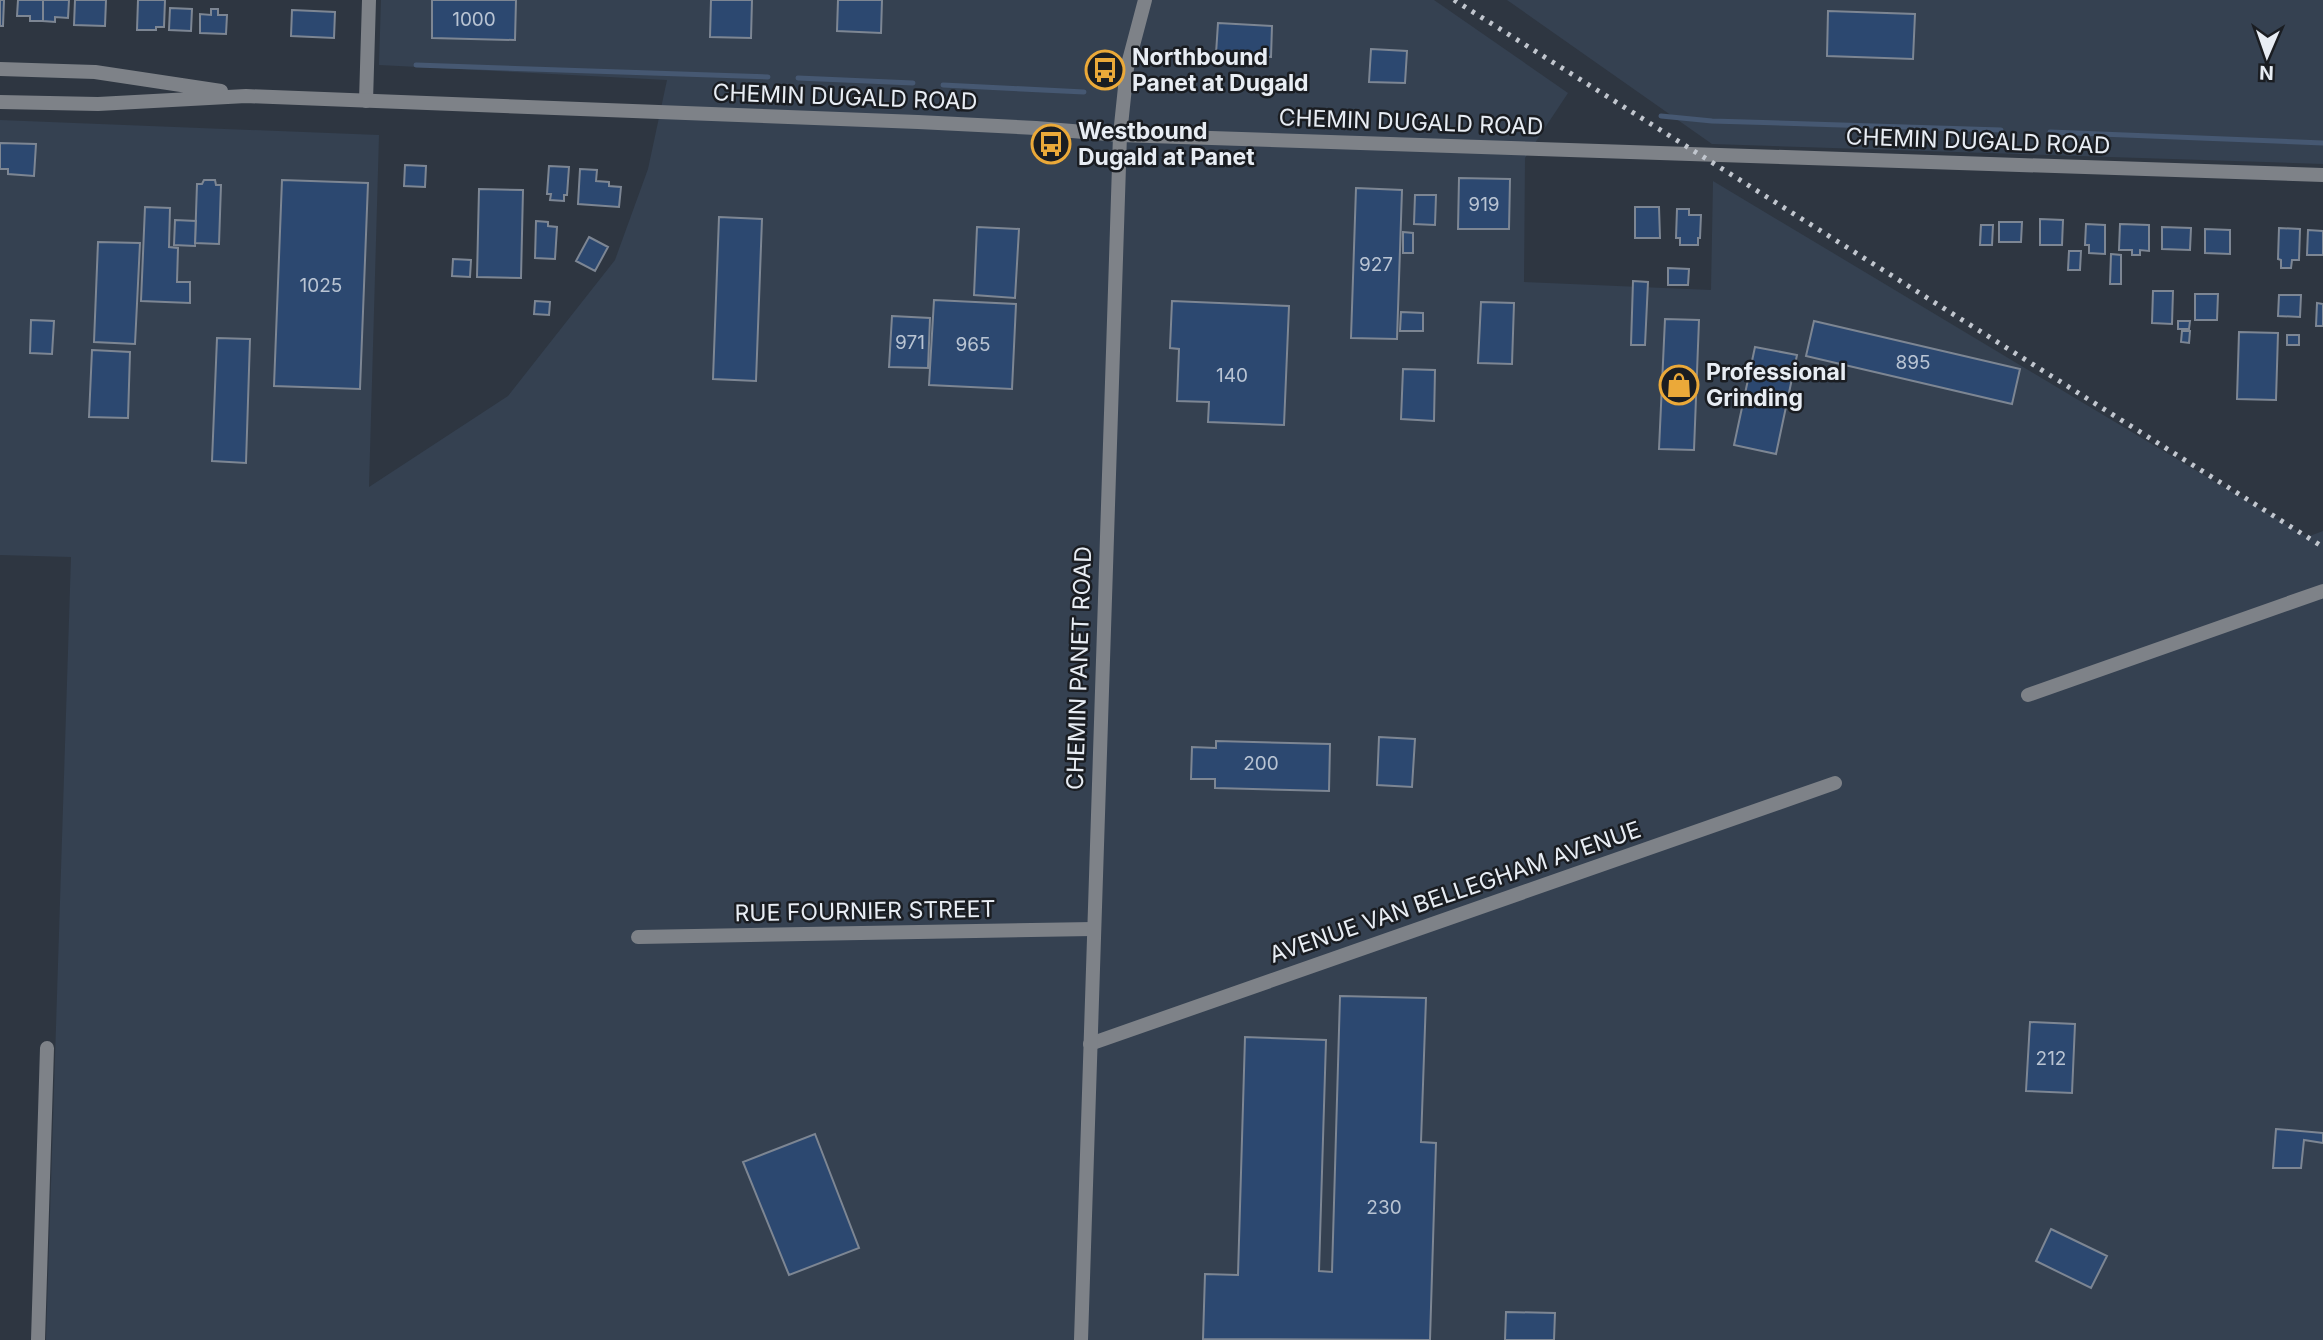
<svg xmlns="http://www.w3.org/2000/svg" width="2323" height="1340" font-family="Inter,sans-serif">
<style>
.built{fill:#354151}
.lines{fill:none;stroke-linecap:round;stroke-linejoin:round}
.stream{stroke:#465872;stroke-width:5}
.building{fill:#2c4870;stroke:#7d8693;stroke-width:2}
.minor{stroke:#7e8288;stroke-width:14}
.tertiary{stroke:#7e8288;stroke-width:14}
.rail{stroke:#c1c6ce;stroke-width:5;stroke-dasharray:3.5 7;stroke-linecap:butt}
.labels{text-anchor:middle;stroke-width:5;stroke-linejoin:round;paint-order:stroke}
.number-label{font-size:19px;fill:#b9c4d3}
.poi-label{font-size:23px;font-weight:bold;fill:#e8edf4;stroke:#1a1d22;text-anchor:start}
.street-label{font-size:23px;fill:#e8edf4;stroke:#1a1d22}
</style>
<rect width="100%" height="100%" fill="#2e3641"/>
<path class="built" d="M381,0H1434L1568,93L1525,158L1524,282L1711,290L1713,181L2307,537L2323,531V1340H46L71,557L0,555V120L379,135L369,487L508,396L615,260L648,169L667,80L379,65Z
M1507,0H2323V164L1712,144Z"/>
<g class="lines">
<path class="stream" d="M416,65L768,77
M798,78L913,83
M943,85L1084,92
M1661,116L1712,121L2001,130
M2050,132L2323,143"/>
</g>
<path class="building" d="M0,0H4L3,26H0Z
M18,0H43V21H30V16H17Z
M43,0H69L68,18L55,17V22L43,21Z
M75,0H106L105,26L74,25Z
M138,0H165L164,27H156V30H137Z
M432,0H516L515,40L432,38Z
M711,0H752L751,38L710,37Z
M838,0H882L881,33L837,31Z
M170,8L192,9L191,31L169,30Z
M211,9H218V15H227L226,34L200,33V14L211,15Z
M292,10L335,12L334,38L291,36Z
M1828,11L1915,14L1913,59L1827,56Z
M1218,23L1272,26L1271,57L1216,54Z
M1371,49L1407,51L1405,83L1369,82Z
M0,143L36,144L34,176L8,174V169H0Z
M405,165L426,166L425,187L404,186Z
M549,166L569,167L567,195H564V201L550,200L551,194H547Z
M580,169L597,170L596,181L609,182V186L621,187L619,207L578,204Z
M1459,178L1510,179L1509,229H1458Z
M204,180H215L216,185H221L219,244L195,243L197,184H202Z
M282,180L368,183L360,389L274,386Z
M1356,188L1402,190L1397,339L1351,338Z
M479,189L523,190L521,278L477,277Z
M1415,195H1436L1435,225L1414,224Z
M145,207L170,208L169,247L178,248L177,282H190V303L141,301Z
M1635,207H1659L1660,238H1635Z
M1677,209H1689V215H1701L1700,238H1698V245H1680V238H1676Z
M719,217L762,219L756,381L713,379Z
M2040,219L2063,220L2062,245H2040Z
M175,220L196,221L195,246L174,245Z
M536,221L548,222V226L557,227L555,259L535,258Z
M1999,222H2022L2021,242H1999Z
M2086,224L2105,225V254L2089,253V245H2085Z
M2120,224L2149,225V251L2140,250V255H2132V250H2119Z
M1981,225H1993L1992,245H1980Z
M977,227L1019,229L1015,298L974,295Z
M2162,227L2191,228L2190,250L2162,249Z
M2279,228L2300,229L2299,260H2292L2291,268H2281V260L2278,259Z
M2205,229L2230,230V254L2205,253Z
M2308,230L2323,231V255H2307Z
M1403,232L1413,233V253H1403Z
M589,237L608,247L595,271L576,261Z
M98,242L140,243L135,344L94,342Z
M2069,251H2081L2080,270H2068Z
M2111,254L2121,255V284H2110Z
M453,259L471,260L470,277L452,276Z
M1668,268L1689,269L1688,285H1668Z
M1633,281L1648,282L1645,345H1631Z
M2153,291H2173L2172,324L2152,323Z
M2195,294H2218L2217,320H2195Z
M2279,295H2301L2300,317L2278,316Z
M934,300L1016,304L1012,389L929,385Z
M535,301L550,302L549,315L534,314Z
M1172,301L1289,306L1284,425L1208,422L1209,402L1177,401L1179,349L1170,348Z
M1481,302L1514,303L1512,364L1478,363Z
M2317,303L2323,304V326H2316Z
M1401,312L1423,313V331H1400Z
M892,316L930,318L928,368L889,367Z
M1665,319L1699,320L1694,450L1659,449Z
M31,320L54,321L52,354L30,353Z
M1814,321L2020,369L2012,404L1806,356Z
M2178,321H2190L2189,329H2178Z
M2182,331H2190L2189,343L2181,342Z
M2239,332L2278,333L2276,400L2237,399Z
M2287,335H2299V345H2287Z
M217,338L250,339L246,463L212,461Z
M1755,347L1797,355L1776,454L1734,445Z
M92,350L130,352L128,418L89,417Z
M1403,369L1435,370L1434,421L1401,419Z
M1379,737L1415,739L1412,787L1377,785Z
M1216,741L1330,744L1329,791L1215,788V779H1191L1192,747L1216,748Z
M1340,996L1426,998L1421,1142L1436,1143L1430,1340L1203,1339L1205,1274L1238,1275L1245,1037L1326,1040L1319,1271L1332,1272Z
M2030,1022L2075,1024L2072,1093L2026,1091Z
M2276,1129L2323,1133V1143L2304,1140L2301,1168H2273Z
M815,1134L859,1248L789,1275L743,1162Z
M2051,1229L2107,1256L2091,1288L2036,1261Z
M1506,1312L1555,1313L1554,1340H1505Z"/>
<g class="lines">
<path class="minor" d="M366,101L369,0
M2028,695L2323,591
M638,937L1093,929
M1090,1044L1835,783
M38,1340L47,1048"/>
<path class="tertiary" d="M0,69L95,72L221,91
M0,102L98,104L246,96L918,122L1036,128L1120,135L2323,175
M1081,1340L1120,135L1127,68L1145,0"/>
<path class="rail" d="M1454,0L2323,547"/>
</g>
<defs>
<symbol id="bus-ring" viewBox="-11 -11 22 22"><circle r="9.5" fill="#1a1d22" stroke="#eba939" stroke-width="1.5"/><path d="M-5-6H5V4H4V6H2V4H-2V6H-4V4H-5ZM-3.5-4V0h7V-4ZM-3.5 1.2v1.5H-2V1.2ZM2 1.2v1.5H3.5V1.2Z" fill="#eba939"/></symbol>
<symbol id="shop-ring" viewBox="-11 -11 22 22"><circle r="9.5" fill="#1a1d22" stroke="#eba939" stroke-width="1.5"/><path d="M-5-2.5h2.3a2.7 3.5 0 0 1 5.4 0H5L5.5 6h-11ZM-1.5-2.5h3a1.5 2.3 0 0 0-3 0Z" fill="#eba939"/></symbol>
</defs>
<g fill-rule="evenodd">
<use href="#bus-ring" x="1083" y="48" width="44" height="44"/>
<use href="#bus-ring" x="1029" y="122" width="44" height="44"/>
<use href="#shop-ring" x="1657" y="363" width="44" height="44"/>
</g>
<g class="labels">
<g class="number-label">
<text x="474" y="26">1000</text>
<text x="1484" y="211">919</text>
<text x="1376" y="271">927</text>
<text x="321" y="292">1025</text>
<text x="910" y="349">971</text>
<text x="973" y="351">965</text>
<text x="1913" y="369">895</text>
<text x="1232" y="382">140</text>
<text x="1261" y="770">200</text>
<text x="2051" y="1065">212</text>
<text x="1384" y="1214">230</text>
</g>
<g class="poi-label">
<text x="1132" y="65">Northbound<tspan x="1132" dy="26">Panet at Dugald</tspan></text>
<text x="1078" y="139">Westbound<tspan x="1078" dy="26">Dugald at Panet</tspan></text>
<text x="1706" y="380">Professional<tspan x="1706" dy="26">Grinding</tspan></text>
</g>
<g class="street-label">
<text transform="translate(845 97) rotate(2)" y="8">CHEMIN DUGALD ROAD</text>
<text transform="translate(1411 122) rotate(2)" y="8">CHEMIN DUGALD ROAD</text>
<text transform="translate(1978 141) rotate(2)" y="8">CHEMIN DUGALD ROAD</text>
<text transform="translate(1079 668) rotate(-88)" y="8">CHEMIN PANET ROAD</text>
<text transform="translate(1455 892) rotate(-19)" y="8">AVENUE VAN BELLEGHAM AVENUE</text>
<text transform="translate(865 911) rotate(-1)" y="8">RUE FOURNIER STREET</text>
</g>
</g>
<g transform="translate(2267 56) rotate(182)" stroke="#1a1d22" stroke-width="5" paint-order="stroke">
<path d="M0-5L12 26L0 18L-12 26Z" fill="#e8edf4"/>
<text y="-10" font-size="19" font-weight="bold" text-anchor="middle" fill="#e8edf4">N</text>
</g>
</svg>
